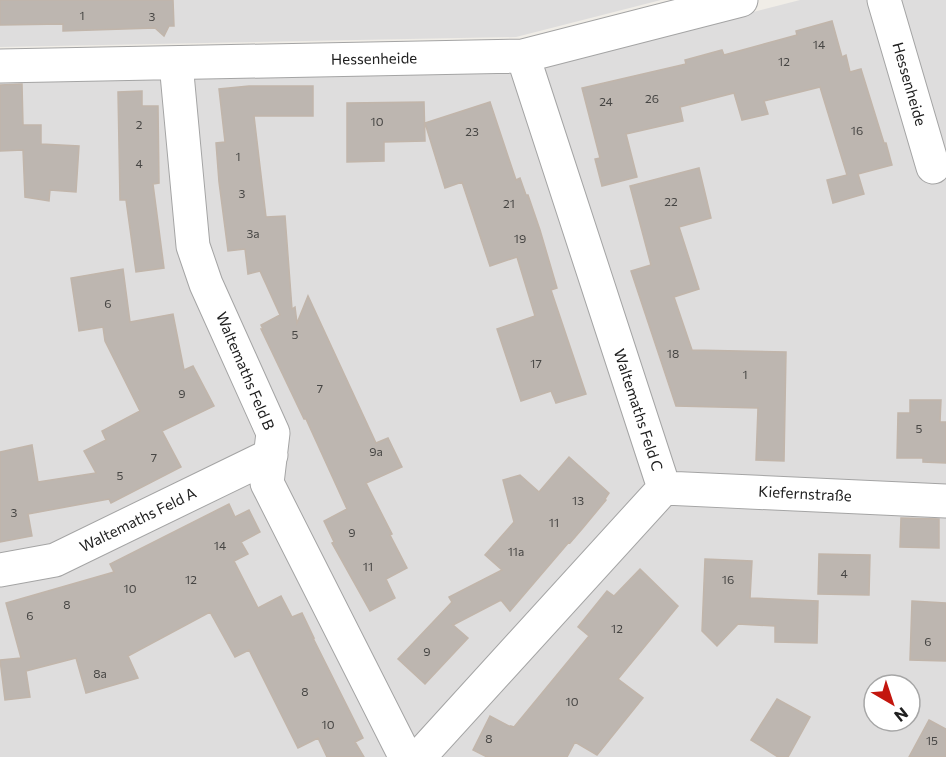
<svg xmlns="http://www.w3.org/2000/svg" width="946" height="757" font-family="Commissioner,sans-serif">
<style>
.residential{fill:#dedddd;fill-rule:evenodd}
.building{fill:#bdb6b0;stroke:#c1b5aa;stroke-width:1.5}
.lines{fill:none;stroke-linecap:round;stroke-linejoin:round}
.street-casing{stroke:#a4a4a4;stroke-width:35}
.street{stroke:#fff;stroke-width:33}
.labels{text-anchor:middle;stroke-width:5;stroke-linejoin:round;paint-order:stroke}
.number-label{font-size:12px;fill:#474644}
.street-label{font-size:15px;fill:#202020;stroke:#fff}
</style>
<rect width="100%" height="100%" fill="#f0ede7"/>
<path class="residential" d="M0,0H661L516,37L0,47Z
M800,0H946V757H0V81L514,73ZM874,685H910V721H874Z"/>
<path class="building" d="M0,0H173L174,26H169L164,36L155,28L63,31V24L0,25Z
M832,21L842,57L846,55L850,72L861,69L884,143H886L892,165L858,174L864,194L833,203L827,180L847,175L820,87L764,101L768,114L742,120L734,93L680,107L683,121L626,134L637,177L602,186L595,159L600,158L582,88L686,64L685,60L722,50L724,55L797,35L796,31Z
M22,84L23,125H41V144L79,146L76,192L50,190L49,201L25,197L23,150L0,151V85Z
M249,86H313V116H254L266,217L285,216L292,309L295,307L297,323L308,296L376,443L388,438L402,467L366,483L392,534L390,535L407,568L386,579L395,598L370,611L332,543L334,542L324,521L347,509L306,419H304L261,329H263L261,325L280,315L260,271L248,274L245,249L228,251L219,182L216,143L225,142L219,89Z
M142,91V106H158L159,183L153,184L164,268L136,272L126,200H120L118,92Z
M424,102L425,141L384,142V161L347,162V103Z
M490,102L516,180L520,178L526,195H528L540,230L557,288L551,290L586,394L556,403L551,391L521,401L497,329L535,316L517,257L490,266L462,182L445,188L425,123Z
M699,168L711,218L679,227L699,289L674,297L692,350L786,352L784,461L756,460L758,408L676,406L631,271L651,265L630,186Z
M123,269L130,322L173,314L184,370L193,366L214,406L162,431L181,467L111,503L109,499L28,514L32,536L0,542V452L32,445L38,482L96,473L84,451L106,440L102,431L140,411L105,341L103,327L79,331L71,278Z
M910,400H941L940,422H946V463L923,462V458H897L898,413H910Z
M569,457L609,493L605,499L606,500L582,529L570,543L569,542L510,611L501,600L453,625L468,638L425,684L398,659L452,602L449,597L502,570L485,555L514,522L503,480L520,475L539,492Z
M229,504L235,517L249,510L260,532L241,542L248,554L234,561L258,608L281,596L292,617L302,613L314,638H313L363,738L355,742L364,757H327L318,738L298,748L249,650L235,657L210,612L128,656L138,678L86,693L76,658L26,671L30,697L5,700L0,660L21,658L6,603L114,572L110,564Z
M901,518L939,519V548L900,547Z
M819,554L870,555L869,595L818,594Z
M705,559L752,561L750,598L818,601L817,643L775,642V626L738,624L717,646L702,631Z
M640,569L678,606L618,679L643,698L597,755L575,742L567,757H487L473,750L490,716L511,727V726L514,727L589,636L578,627L607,591L614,596Z
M912,601L946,603V661L910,660Z
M777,699L810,717L788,757H778L751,740Z
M929,720L946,729V757H909Z"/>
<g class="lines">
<defs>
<path id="street" d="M884,0L933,167
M523,56L664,488
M176,63L193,246L206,284L273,433L267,483L402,750L410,757
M0,66L523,56L741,0
M664,488L946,501
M0,570L55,560L271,455
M419,757L664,488"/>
</defs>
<use href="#street" class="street-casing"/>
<use href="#street" class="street"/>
</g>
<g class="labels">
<g class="number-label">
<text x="82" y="20">1</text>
<text x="152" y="21">3</text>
<text x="819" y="49">14</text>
<text x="784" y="66">12</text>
<text x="652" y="103">26</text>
<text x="606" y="106">24</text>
<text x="377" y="126">10</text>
<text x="139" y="129">2</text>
<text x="857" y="135">16</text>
<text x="472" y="136">23</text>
<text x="238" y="161">1</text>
<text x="139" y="168">4</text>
<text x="242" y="198">3</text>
<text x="671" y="206">22</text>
<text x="509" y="208">21</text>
<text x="253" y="238">3a</text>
<text x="520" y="243">19</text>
<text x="108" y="308">6</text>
<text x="295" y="339">5</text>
<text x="673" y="358">18</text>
<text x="536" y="368">17</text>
<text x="745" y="379">1</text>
<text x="320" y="393">7</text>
<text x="182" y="398">9</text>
<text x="919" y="433">5</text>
<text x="376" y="456">9a</text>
<text x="154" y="462">7</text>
<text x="120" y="480">5</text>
<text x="578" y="505">13</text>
<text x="14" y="517">3</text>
<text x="554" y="527">11</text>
<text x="352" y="537">9</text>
<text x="220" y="550">14</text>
<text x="516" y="556">11a</text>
<text x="368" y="571">11</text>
<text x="844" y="578">4</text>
<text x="191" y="584">12</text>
<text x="728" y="584">16</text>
<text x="130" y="593">10</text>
<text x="67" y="609">8</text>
<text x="30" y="620">6</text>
<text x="617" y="633">12</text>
<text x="928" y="646">6</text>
<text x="427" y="656">9</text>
<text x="100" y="678">8a</text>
<text x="305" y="696">8</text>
<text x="572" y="706">10</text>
<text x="328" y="729">10</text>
<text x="489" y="743">8</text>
<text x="932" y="745">15</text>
</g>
<g class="street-label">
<text transform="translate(374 59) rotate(-1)" y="5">Hessenheide</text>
<text transform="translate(909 84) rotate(74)" y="5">Hessenheide</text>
<text transform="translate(245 371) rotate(67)" y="5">Waltemaths Feld B</text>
<text transform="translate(638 410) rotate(72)" y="5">Waltemaths Feld C</text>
<text transform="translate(805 494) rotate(3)" y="5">Kiefernstraße</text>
<text transform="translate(138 520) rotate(-26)" y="5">Waltemaths Feld A</text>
</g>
</g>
<g transform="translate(892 703) rotate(141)"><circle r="28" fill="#ffffff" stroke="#a6a6a6" stroke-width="1.5"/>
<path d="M0-4.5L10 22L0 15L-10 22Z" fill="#c3160e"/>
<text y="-9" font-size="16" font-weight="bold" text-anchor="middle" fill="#202020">N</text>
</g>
</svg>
